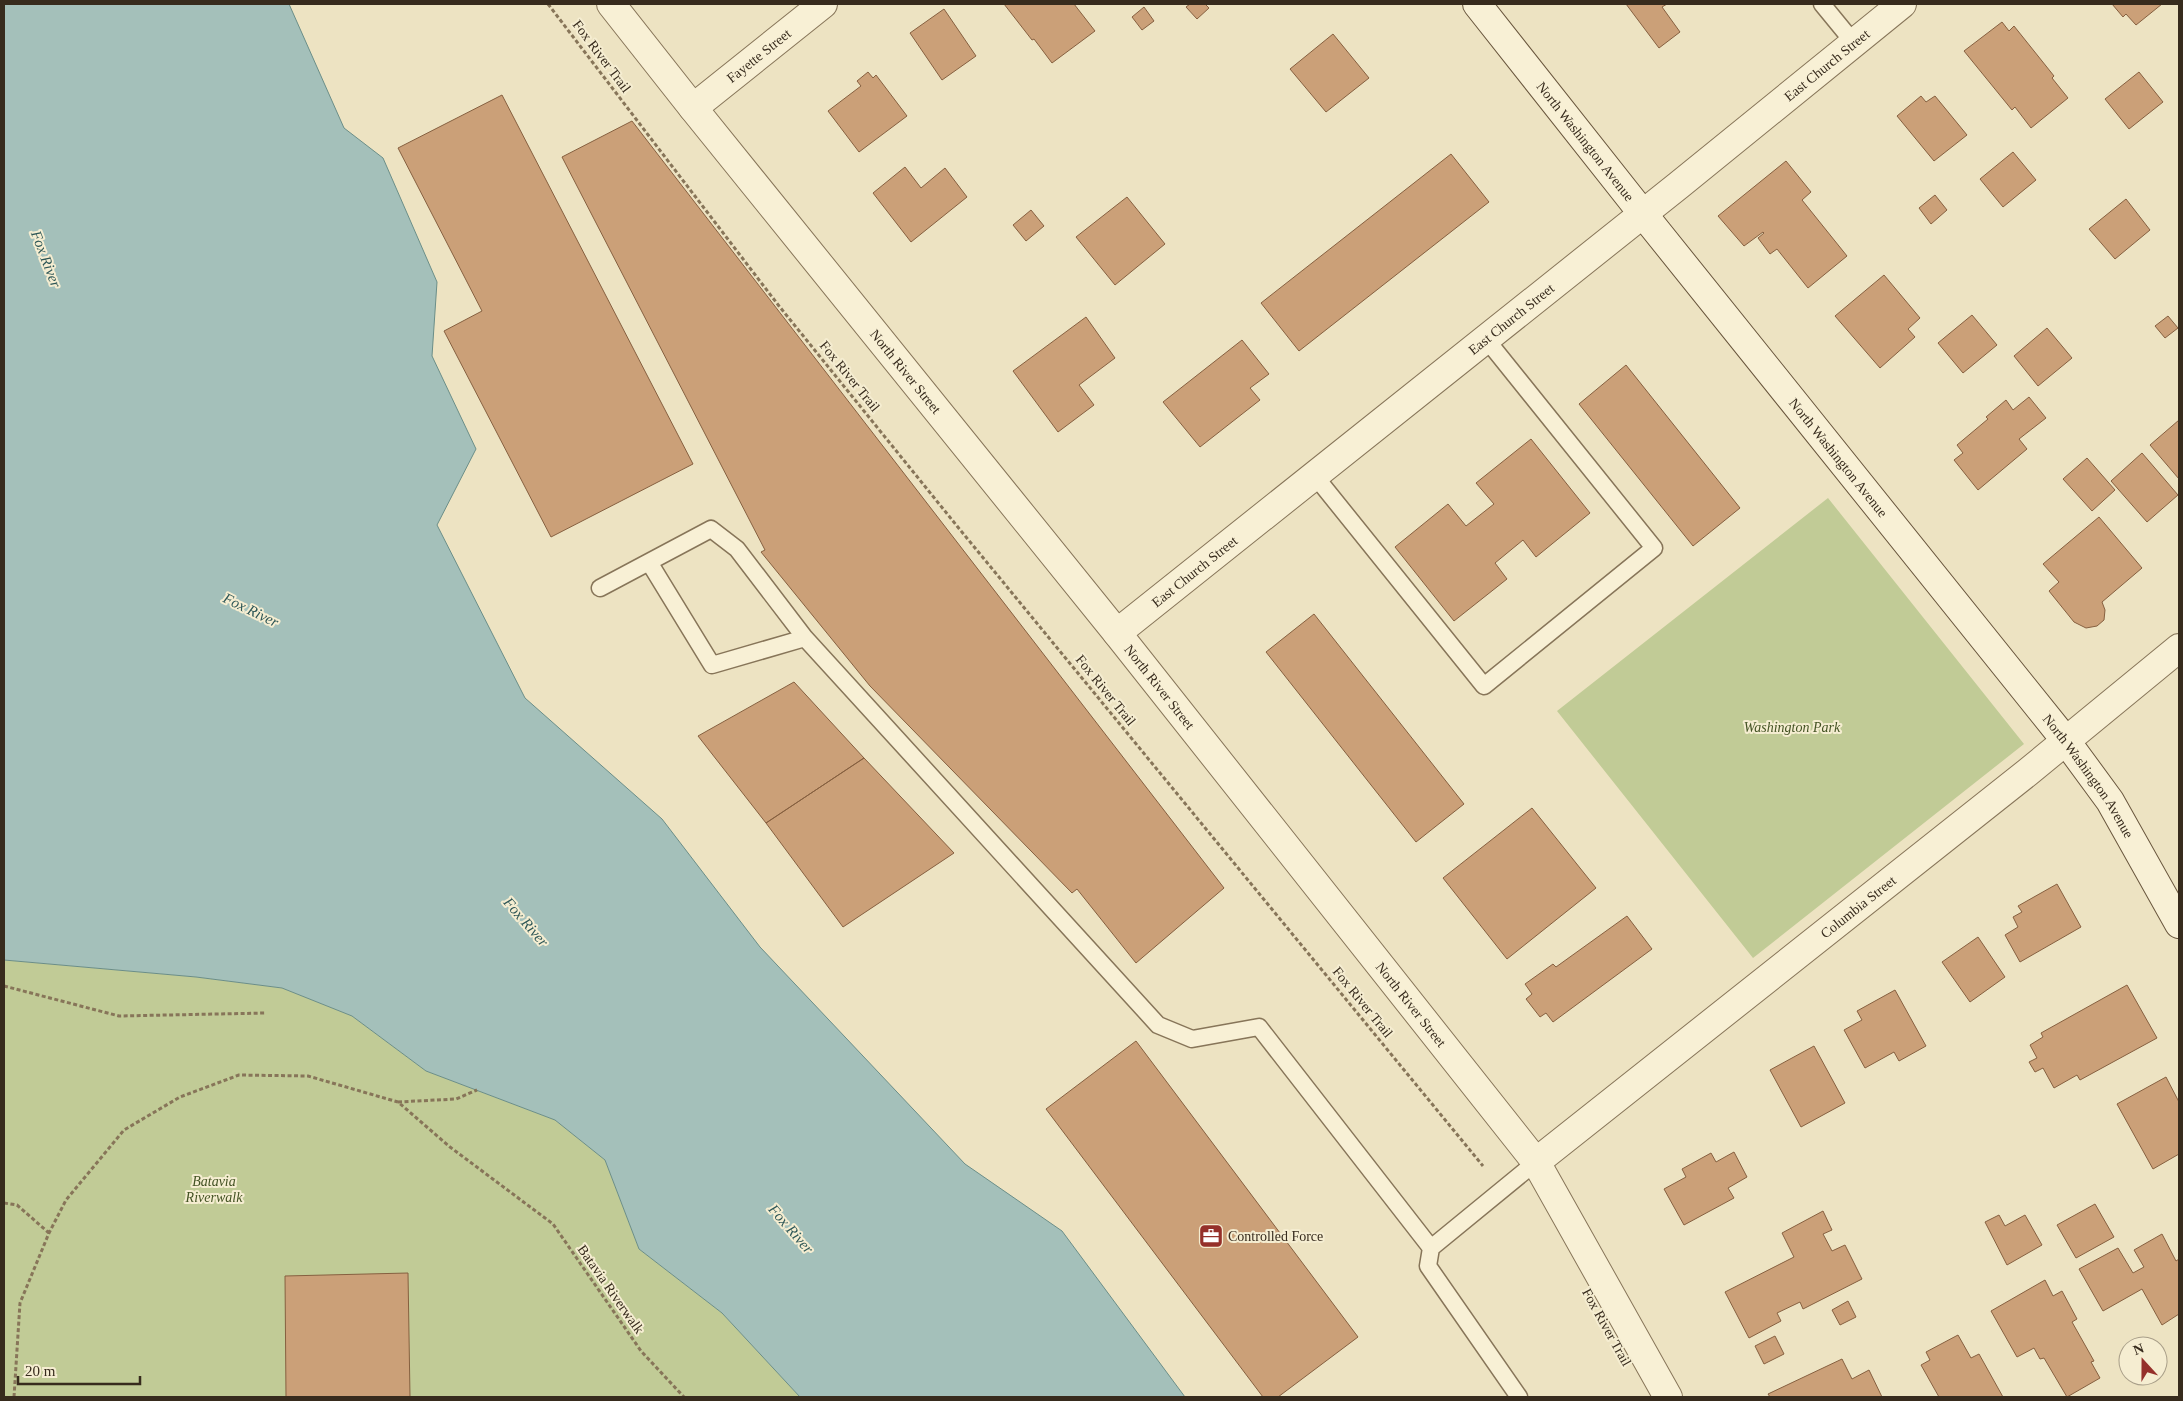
<svg xmlns="http://www.w3.org/2000/svg" width="2183" height="1401" font-family="Georgia,serif">
<style>
.green{fill:#c1cb96}
.water{fill:#a4c0ba;stroke:#6b8e88}
.building{fill:#cba078;stroke:#866040}
.lines{fill:none;stroke-linecap:round;stroke-linejoin:round}
.lane-casing{stroke:#877559;stroke-width:19}
.street-casing{stroke:#877559;stroke-width:30}
.secondary-casing{stroke:#69563d;stroke-width:30}
.path{stroke:#877559;stroke-width:3;stroke-dasharray:4 2.5;stroke-linecap:butt}
.lane{stroke:#f8f0d5;stroke-width:16}
.street{stroke:#f8f0d5;stroke-width:28}
.secondary{stroke:#f8f0d5;stroke-width:28}
.labels{text-anchor:middle;stroke-width:4;stroke-linejoin:round;paint-order:stroke}
.street-label{font-size:14px;fill:#372b1d;stroke:#f5edd1}
.park-label{font-size:14px;font-style:italic;fill:#445324;stroke:#f5edd1}
.poi-label{font-size:14px;fill:#372b1d;stroke:#f5edd1;text-anchor:start}
.water-label{font-size:15px;font-style:italic;fill:#2d5656;stroke:#f5edd1}
</style>
<rect width="100%" height="100%" fill="#ede3c2"/>
<path class="green" d="M1828,498L2024,744L1753,958L1557,711Z
M4,960L196,977L282,988L352,1016L426,1071L555,1120L605,1160L639,1249L722,1313L800,1397H4Z"/>
<path class="water" d="M4,4H289L344,128L383,158L437,282L432,356L476,449L437,525L525,698L662,819L760,947L965,1164L1062,1231L1185,1397H800L722,1313L639,1249L605,1160L555,1120L426,1071L352,1016L282,988L196,977L4,960Z"/>
<path class="building" d="M1004,4H1074L1095,31L1052,63L1034,39L1032,40Z
M1190,4H1205L1209,8L1197,19L1186,7Z
M1626,4H1667L1662,7L1680,32L1659,48Z
M2112,4H2162L2136,25L2126,14L2123,17Z
M1144,7L1154,21L1142,30L1132,17Z
M944,9L976,56L942,80L910,33Z
M2002,22L2009,31L2014,26L2054,76L2052,78L2068,98L2031,128L2015,107L2012,110L1964,51Z
M1333,34L1369,78L1326,112L1290,69Z
M868,72L873,78L876,75L907,116L859,152L828,111L861,86L857,81Z
M2139,72L2163,102L2129,129L2105,99Z
M502,95L693,464L551,537L444,331L482,311L398,148Z
M1921,96L1926,102L1935,96L1967,135L1934,161L1897,116Z
M632,121L1224,888L1136,963L1077,889L1072,893L870,686L761,552L765,550L562,157Z
M2013,152L2036,180L2003,207L1980,179Z
M1451,154L1489,202L1299,351L1261,303Z
M1786,161L1811,192L1802,200L1847,256L1808,288L1777,249L1770,254L1758,238L1764,233L1763,232L1744,246L1718,216Z
M905,167L921,188L945,168L967,197L911,242L873,193Z
M1935,195L1947,210L1931,224L1919,208Z
M1127,197L1165,244L1115,285L1076,237Z
M2126,199L2150,230L2115,259L2089,229Z
M1031,210L1044,226L1026,241L1013,225Z
M1884,275L1920,318L1908,329L1915,337L1880,368L1835,316Z
M1972,315L1997,345L1963,373L1938,343Z
M2168,316L2178,328L2165,338L2155,326Z
M1086,317L1115,358L1079,385L1094,405L1058,432L1013,371Z
M2047,328L2072,358L2038,386L2014,356Z
M1242,340L1269,374L1250,388L1260,400L1200,447L1163,402Z
M1626,365L1740,508L1693,546L1579,404Z
M2029,397L2046,418L2019,439L2027,449L1978,490L1954,460L1963,453L1957,445L1988,419L1986,417L2006,400L2013,410Z
M2179,420V479L2150,445Z
M1531,439L1590,513L1536,557L1523,540L1495,563L1507,579L1454,621L1395,547L1448,504L1466,526L1494,504L1476,483Z
M2142,453L2178,495L2147,522L2111,481Z
M2087,458L2115,490L2092,511L2063,479Z
M2099,517L2142,568L2102,602L2105,610L2104,620L2097,626L2086,628L2074,622L2049,591L2059,582L2043,564Z
M1314,614L1464,804L1416,842L1266,652Z
M794,682L864,758L766,823L698,736Z
M864,758L954,853L843,927L766,823Z
M1532,808L1596,888L1507,959L1443,878Z
M2057,884L2081,927L2020,962L2005,935L2018,927L2013,917L2022,912L2018,906Z
M1627,916L1652,949L1553,1022L1546,1013L1540,1017L1526,999L1532,994L1525,984L1553,964L1556,967Z
M1978,937L2005,977L1970,1002L1942,962Z
M2127,985L2157,1038L2080,1080L2077,1075L2054,1088L2043,1068L2035,1072L2029,1062L2037,1058L2030,1045L2043,1037L2041,1033Z
M1895,990L1926,1046L1899,1061L1894,1052L1865,1068L1844,1030L1862,1020L1857,1011Z
M1136,1041L1358,1337L1278,1397H1263L1046,1109Z
M1814,1046L1845,1103L1801,1127L1770,1070Z
M2166,1077L2179,1102V1154L2153,1169L2117,1104Z
M1734,1152L1747,1177L1728,1188L1734,1198L1684,1225L1664,1189L1686,1177L1682,1169L1711,1153L1716,1162Z
M2095,1204L2114,1237L2076,1258L2057,1225Z
M1823,1211L1832,1230L1823,1234L1832,1251L1845,1245L1862,1279L1803,1309L1800,1302L1777,1313L1781,1321L1749,1338L1725,1292L1794,1257L1782,1233Z
M1999,1215L2005,1226L2025,1215L2042,1245L2007,1265L1985,1222Z
M2162,1234L2176,1261L2179,1259V1314L2162,1325L2142,1289L2103,1311L2079,1269L2118,1248L2133,1273L2144,1267L2134,1250Z
M408,1273L410,1397H286L285,1276Z
M2045,1280L2053,1296L2062,1291L2077,1319L2072,1322L2094,1361L2091,1362L2100,1378L2067,1397L2044,1358L2040,1359L2034,1348L2017,1357L1991,1311Z
M1848,1301L1856,1317L1840,1325L1832,1310Z
M1958,1335L1971,1358L1979,1354L2003,1397H1939L1921,1365L1930,1360L1926,1352Z
M1775,1336L1784,1354L1764,1364L1755,1346Z
M1842,1359L1852,1379L1869,1370L1882,1397H1770L1768,1394Z"/>
<g class="lines">
<defs>
<path id="lane" d="M1822,4L1854,43
M1315,476L1484,686L1654,548L1486,339
M649,562L712,665L805,638
M600,588L711,529L737,549L805,638L1158,1025L1192,1039L1259,1027L1431,1248
M1519,1397L1428,1266L1431,1248L1536,1162"/>
<g id="street">
<path id="s1" d="M611,4L693,108L1117,633L1536,1162L1668,1397"/>
<path id="s2" d="M693,108L823,4"/>
<path id="s3" d="M1117,633L1679,185L1902,4"/>
<path id="s4" d="M1536,1162L2028,772L2179,648"/>
</g>
<g id="secondary">
<path id="s5" d="M1477,4L1643,214L2066,741L2110,801L2179,924"/>
</g>
</defs>
<use href="#lane" class="lane-casing"/>
<use href="#street" class="street-casing"/>
<use href="#secondary" class="secondary-casing"/>
<path class="path" d="M548,4L779,306L957,526L1483,1166
M4,986L119,1016L266,1013
M398,1102L456,1099L477,1090
M4,1203L17,1205L49,1233
M14,1397L20,1303L49,1233L66,1200L124,1130L180,1097L239,1075L308,1076L398,1102L450,1147L553,1224L641,1351L684,1397"/>
<use href="#lane" class="lane"/>
<use href="#street" class="street"/>
<use href="#secondary" class="secondary"/>
</g>
<defs>
<symbol id="office-square" viewBox="-11 -11 22 22"><rect x="-9" y="-9" width="18" height="18" rx="4" fill="#95302a" stroke="#f5edd1"/><path d="M-6-3h4V-5.5h4V-3h4V5H-6ZM-1-4.5V-3h2v-1.5ZM-6 0V1H6V0Z" fill="#fff"/></symbol>
</defs>
<g fill-rule="evenodd">
<use href="#office-square" x="1197" y="1222" width="28" height="28"/>
</g>
<g class="labels">
<g class="street-label">
<text transform="translate(602 56) rotate(53)" y="5">Fox River Trail</text>
<text dy="5" stroke="none"><textPath href="#s2" startOffset="84">Fayette Street</textPath></text>
<text dy="5" stroke="none"><textPath href="#s3" startOffset="909">East Church Street</textPath></text>
<text dy="5" stroke="none"><textPath href="#s5" startOffset="175">North Washington Avenue</textPath></text>
<text dy="5" stroke="none"><textPath href="#s3" startOffset="504">East Church Street</textPath></text>
<text dy="5" stroke="none"><textPath href="#s1" startOffset="471">North River Street</textPath></text>
<text transform="translate(850 376) rotate(51)" y="5">Fox River Trail</text>
<text dy="5" stroke="none"><textPath href="#s5" startOffset="580">North Washington Avenue</textPath></text>
<text dy="5" stroke="none"><textPath href="#s3" startOffset="99">East Church Street</textPath></text>
<text dy="5" stroke="none"><textPath href="#s1" startOffset="876">North River Street</textPath></text>
<text transform="translate(1106 690) rotate(51)" y="5">Fox River Trail</text>
<text dy="5" stroke="none"><textPath href="#s5" startOffset="985">North Washington Avenue</textPath></text>
<text dy="5" stroke="none"><textPath href="#s4" startOffset="411">Columbia Street</textPath></text>
<text transform="translate(1363 1002) rotate(51)" y="5">Fox River Trail</text>
<text dy="5" stroke="none"><textPath href="#s1" startOffset="1281">North River Street</textPath></text>
<text transform="translate(611 1289) rotate(55)" y="5">Batavia Riverwalk</text>
<text transform="translate(1607 1327) rotate(61)" y="5">Fox River Trail</text>
</g>
<g class="park-label">
<text x="1792" y="732">Washington Park</text>
<text x="214" y="1186">Batavia<tspan x="214" dy="16">Riverwalk</tspan></text>
</g>
<g class="poi-label">
<text x="1228" y="1241">Controlled Force</text>
</g>
<g class="water-label">
<text transform="translate(46 259) rotate(69)" y="5">Fox River</text>
<text transform="translate(251 610) rotate(26)" y="5">Fox River</text>
<text transform="translate(526 922) rotate(49)" y="5">Fox River</text>
<text transform="translate(791 1229) rotate(49)" y="5">Fox River</text>
</g>
</g>
<rect width="2183" height="1401" fill="none" stroke="#372b1d" stroke-width="10"/>
<g transform="translate(2143 1361) rotate(339)"><circle r="24" fill="#f5edd1" stroke="#a99f89"/>
<path d="M0-4L9 19L0 12L-9 19Z" fill="#95302a"/>
<text y="-8" font-size="14" font-weight="bold" text-anchor="middle" fill="#372b1d">N</text>
</g>
<path d="M18 1376v8h122v-8" fill="none" stroke="#372b1d" stroke-width="2.5"/>
<text x="25" y="1376" font-size="15" fill="#372b1d" stroke="#f5edd1" stroke-width="4" paint-order="stroke">20 m</text>
</svg>
